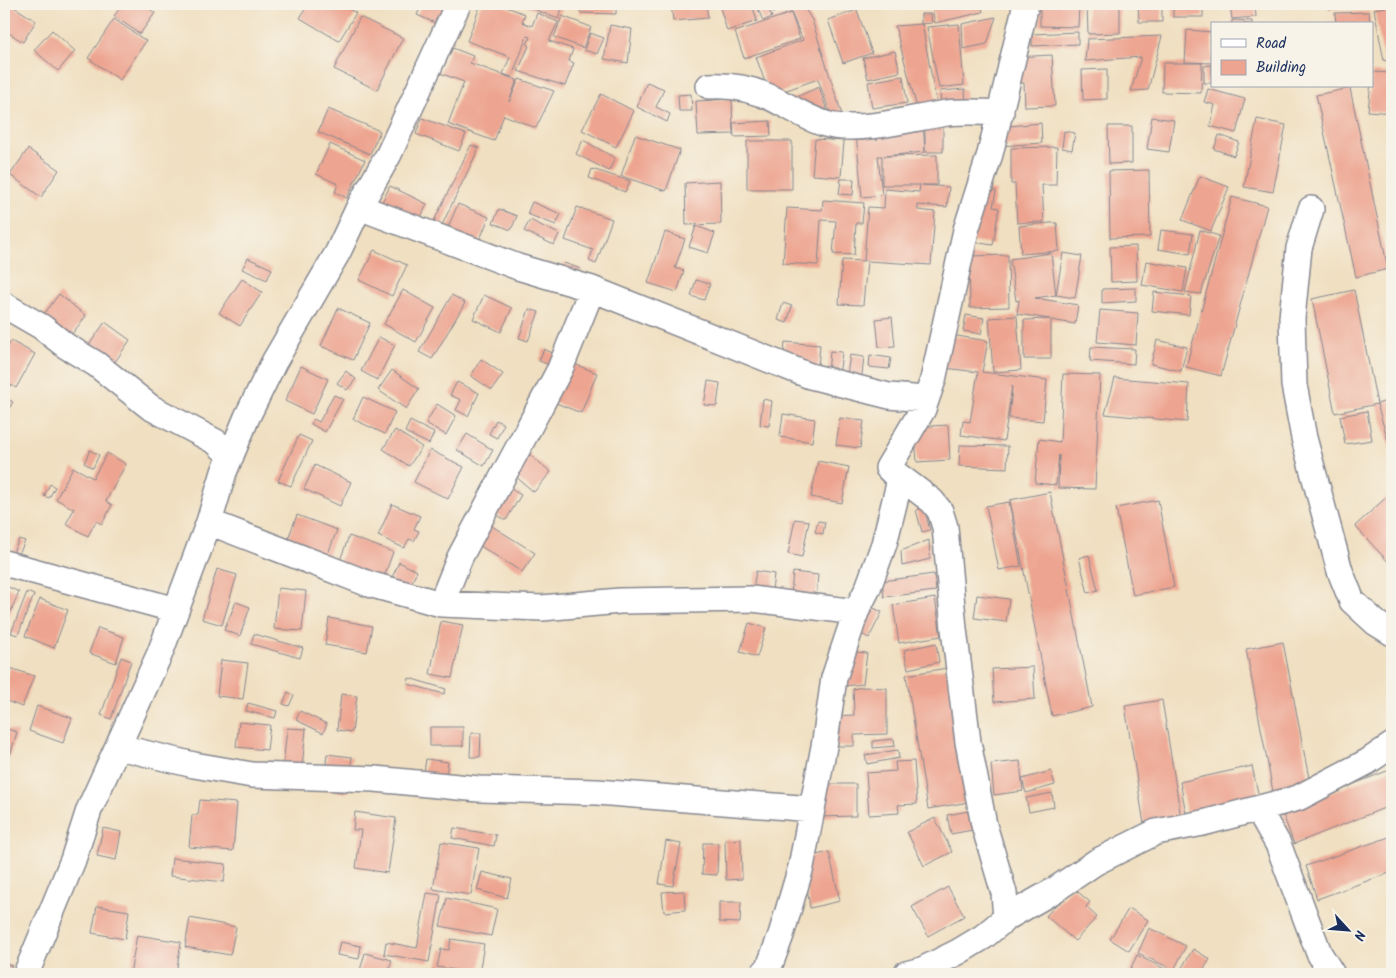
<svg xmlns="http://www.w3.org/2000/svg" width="1396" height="978" font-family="Kalam,sans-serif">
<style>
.building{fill:#eda490}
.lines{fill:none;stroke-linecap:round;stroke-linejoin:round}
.minor-casing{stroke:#86878f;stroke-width:28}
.minor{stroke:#fff;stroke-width:25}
</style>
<rect width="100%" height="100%" fill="#f7f3e8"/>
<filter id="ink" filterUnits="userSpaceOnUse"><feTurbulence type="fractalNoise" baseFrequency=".02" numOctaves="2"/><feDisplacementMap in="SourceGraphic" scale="10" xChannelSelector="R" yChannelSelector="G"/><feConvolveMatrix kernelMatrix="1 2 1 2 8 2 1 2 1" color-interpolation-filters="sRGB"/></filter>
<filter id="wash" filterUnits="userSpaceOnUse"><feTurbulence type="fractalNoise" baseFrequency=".0096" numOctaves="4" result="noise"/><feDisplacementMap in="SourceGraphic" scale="20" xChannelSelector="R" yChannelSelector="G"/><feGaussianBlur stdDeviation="1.12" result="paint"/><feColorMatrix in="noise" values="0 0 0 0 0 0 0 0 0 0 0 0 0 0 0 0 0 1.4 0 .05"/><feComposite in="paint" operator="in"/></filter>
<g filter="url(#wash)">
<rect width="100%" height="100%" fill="#f0dfc0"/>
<g id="blocks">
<path class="building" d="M123,4H143L155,13L140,34L114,16Z
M308,4H340L356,13L339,41L300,18Z
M422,4H452L442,26L417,15Z
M481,4H499L525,14L522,22L532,26L537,13L558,22L549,41L573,49L569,61L574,63L565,86L518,71L529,46L527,45L530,37L527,36L512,77L503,74L510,57L467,41Z
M521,4H564L558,19Z
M580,4H616V14L580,13Z
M671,4H706L708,18L673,21Z
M719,4H752L757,21L727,31Z
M756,4H766L772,17L763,21Z
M769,4H790L773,13Z
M796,4H802L812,20L843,118H832L818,79L770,96L756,57L803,40L789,8Z
M949,4H981L983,12L935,23L932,8Z
M1040,4H1079L1078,27L1040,26Z
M1087,4H1120V33L1088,34Z
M1138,4H1162V22H1139Z
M1173,4H1203V17H1173Z
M1230,4H1255L1256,17L1232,19Z
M1329,4H1364L1365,6L1329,9Z
M11,5L36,21L23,42L4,30V17Z
M1392,6V59L1384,61L1374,9Z
M857,10L872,53L843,63L828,20Z
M1369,12L1370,24H1336L1335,13Z
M791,13L800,39L744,58L735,32Z
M921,14H931L932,23L921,24Z
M562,16L591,27L583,48L554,37Z
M360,17L403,38L377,90L334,69Z
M996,17L987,44L963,49L962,24Z
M114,19L146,41L120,80L88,58Z
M1232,20L1252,21V24H1232Z
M922,24L937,106L917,108L895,26Z
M959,24L964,85L939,88L927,27Z
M610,25L632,29L628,63L604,59Z
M52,30L75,51L58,71L34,50Z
M1187,30L1212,32V63L1185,62Z
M1078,32V44L1032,46V34Z
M590,33L604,38L597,54L584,50Z
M1162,36L1148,90L1131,91L1141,57L1085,61L1087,39Z
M450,47L473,56L470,63L517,80L509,102L519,79L554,91L536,128L504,115L494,141L448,124L464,82L440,73Z
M895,51L900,72L868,79L863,58Z
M1052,55L1055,106L1025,107L1024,83H1017L1016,57Z
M1163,63H1202L1201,93L1162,92Z
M1212,65V83H1204V66Z
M1107,69V99L1083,100L1082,70Z
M1372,72L1392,73V113L1368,111Z
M903,76L907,103L872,108L868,82Z
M647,82L664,89L656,107L670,114L667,122L637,107Z
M819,87L828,113L789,100Z
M1350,88L1388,269L1356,277L1316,95Z
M965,89L966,105L941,107L940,91Z
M1208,89L1245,99L1236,133L1210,126L1215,105L1204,102Z
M601,94L634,111L616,147L582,130Z
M691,94L692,111H679L678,95Z
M732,99L733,134L698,135L696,101Z
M328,109L380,131L370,154L318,132Z
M1152,117L1174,120L1169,152L1147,149Z
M422,118L466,134L459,151L416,134Z
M1257,119L1286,125L1273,192L1244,187Z
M770,121L771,136L734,137L733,123Z
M925,121H943V152H925Z
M923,122L925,152L884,156L937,155V185H922L949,187L947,207L918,205V210L935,212L931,265L867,261L863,305L839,304L842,260L864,261L868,207L884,208L885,189L919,192L920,185H882V156H878L882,195L862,197L856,133L875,131L877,141L876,126Z
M1041,123L1042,143L1001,146L1000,127Z
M1108,126H1132V163L1109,164Z
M1064,131L1075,133L1072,150L1062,148Z
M635,135L680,150L666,191L621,176Z
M1219,135L1239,142L1234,156L1214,149Z
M815,139L844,141L841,177L812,175Z
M583,140L615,158L609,171L576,154Z
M747,141H792V189H747Z
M330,144L365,160L347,198L335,192L338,184L316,174Z
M471,145L479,148L439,231L431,227Z
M1057,147L1056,185H1042L1044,222L1017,223L1015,184H1011V148Z
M28,149L59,170L41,197L10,175Z
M592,169L630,181L625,192L589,178Z
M1149,170L1150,237L1110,238L1109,171Z
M1200,176L1229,187L1211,231L1182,220Z
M841,179H854L853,195L839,194Z
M720,181L721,224L686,225L685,183Z
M390,186L427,204L416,228L378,210Z
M975,188L996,191L993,207L999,208L993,245L966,241Z
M1232,197L1267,206L1221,376L1186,367Z
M823,200L864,203L862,223H856L854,255L833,254L836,221L821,220L818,265L783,263L787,208L822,210Z
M532,202L561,214L556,225L527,214Z
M458,204L489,217L473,257L443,239Z
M577,207L612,219L596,264L589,261L593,250L565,240Z
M499,209L517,216L511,230L493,223Z
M530,220L559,234L554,245L524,231Z
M1050,223H1057L1059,251L1021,254L1019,226Z
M696,226L715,233L708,253L689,247Z
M1161,230L1193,234L1190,254L1158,249Z
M1200,230L1219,236L1201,294L1185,292Z
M665,232L685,239L675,268L684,271L677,292L648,283Z
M1136,246L1137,281L1111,282L1110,247Z
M374,250L407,265L392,296L359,280Z
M1051,253L1056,295L1035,298L1078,305L1075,324L1051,320V359H1024V320L1050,319L1017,314L1019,300L1016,301L1010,259Z
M1063,253L1082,256L1075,298L1056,295Z
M1008,255L1009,307L970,308L969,256Z
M248,258L272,269L267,280L242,269Z
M1146,261L1187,268L1183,292L1142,285Z
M564,263L581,269L573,291L557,285Z
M242,279L262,292L240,326L219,313Z
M696,280L710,284L704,300L691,296Z
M1136,288V301L1102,303V289Z
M403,290L435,308L416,342L384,324Z
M1354,290L1377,404L1335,413L1312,299Z
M1154,292L1191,296L1189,315L1152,311Z
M59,294L86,316L68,339L41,318Z
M452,295L465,303L432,359L419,352Z
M484,295L512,308L501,332L473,319Z
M783,303L792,306L787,323L778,320Z
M338,308L370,323L353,360L321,346Z
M529,309L539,312L528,341L519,338Z
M1100,310L1138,313L1136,345L1097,342Z
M966,315L984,318L981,334L963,331Z
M1017,316L1021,370L993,372L989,318Z
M892,317L895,346L879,347L876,319Z
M105,322L130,340L106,375L80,358Z
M951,335L988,341L982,372L1047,380L1043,421L1009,418L1012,386L1004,441L961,435L963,421L970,422L978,372L944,368Z
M379,337L395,345L377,380L361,371Z
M1157,340L1187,347L1181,371L1151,364Z
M11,341L35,354L16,388L4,381V344L8,346Z
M785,342L820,345L817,377L782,374Z
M1091,347L1135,349L1134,364L1090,361Z
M544,349L557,355L552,366L539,361Z
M830,351L842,352L838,385L827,384Z
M850,355L864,357L861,384L846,382Z
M870,355L891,358L889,369L869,367Z
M481,359L503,374L492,390L471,376Z
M562,359L597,373L581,413L546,399Z
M301,366L328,379L312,414L285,401Z
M392,370L419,389L406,409L378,390Z
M346,371L356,379L347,390L337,383Z
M1063,374L1100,375L1095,489L1058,488L1059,455L1056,485L1035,483L1039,439L1060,442Z
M1115,378L1189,384L1187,422L1105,414Z
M708,381L720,383L717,406L704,405Z
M457,382L479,393L468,416L456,410L461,400L450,395Z
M334,395L343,399L325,432L311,424L314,419L319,422Z
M4,397L13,402L4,417Z
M363,397L395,412L385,434L353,419Z
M763,399L772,401L769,426L760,425Z
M1392,399V454L1377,404Z
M437,404L456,416L446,435L426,423Z
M1367,411L1372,440L1345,444L1340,416Z
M783,414L815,419L812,442L780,437Z
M840,418L864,421L860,448L836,445Z
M496,420L504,424L497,438L489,434Z
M410,421L434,433L429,444L405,432Z
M948,425L950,460L917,462L914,427Z
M395,430L422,447L409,466L383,449Z
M467,434L493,450L484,466L457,450Z
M299,435L312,441L291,486L278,481Z
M960,445L1008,446L1007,468L959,466Z
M90,450L99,455L93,468L84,463Z
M430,450L464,467L448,499L414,482Z
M525,451L551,472L534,492L509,471Z
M107,453L126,464L106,501L112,505L102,524L96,521L88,536L66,524L74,509L56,499L73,467L93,478Z
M818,461L849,467L842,503L811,497Z
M315,465L351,482L340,506L304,489Z
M496,480L521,495L506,520L481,506Z
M50,484L55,487L49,498L44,496Z
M1050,492L1092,707L1052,716L1010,500Z
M1392,492V566L1355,526Z
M1158,500L1174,587L1133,595L1116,508Z
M1009,502L1021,566L999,570L986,506Z
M392,504L420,516L414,529L419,531L414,541L409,539L404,548L378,536Z
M924,508L930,530L922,532L916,510Z
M297,515L337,530L326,559L286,544Z
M476,516L535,553L522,572L464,536Z
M795,519L809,521L802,557L788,554Z
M818,521L825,522L823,534L815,532Z
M349,536L393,552L383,580L339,563Z
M19,539L25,541L19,554L13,552Z
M929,540L930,559L902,566L901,551Z
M1089,555L1098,590L1088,593L1079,558Z
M399,562L417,571L408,591L390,582Z
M217,569L237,575L222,625L202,619Z
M756,571L774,574L772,591L753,589Z
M793,572L818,575L816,598L791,595Z
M934,574L936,591L884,597L882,581Z
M4,585L19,592L6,623L4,622Z
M278,588L306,591L302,631L274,629Z
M27,592L34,595L18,635L11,633Z
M977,595L1009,599L1006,622L974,618Z
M935,598L941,636L899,643L893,605Z
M40,599L68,610L54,648L25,636Z
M236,602L250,607L240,636L224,630Z
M863,603L882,612L869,638L851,629Z
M329,618L372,626L367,652L325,645Z
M441,621L463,625L452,678L430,674Z
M749,623L766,628L757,657L740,652Z
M98,628L124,637L116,663L89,653Z
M254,634L303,648L300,658L251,644Z
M1283,642L1311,789L1274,797L1246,649Z
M936,643L939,662L908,669L904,650Z
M843,651L867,653L863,684L835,687Z
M121,657L131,661L111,719L101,715Z
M221,660L248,663L243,699L217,696Z
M1033,667L1035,699L994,702L992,669Z
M10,668L34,676L22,707L4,700V685Z
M947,668L969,802L928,809L906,675Z
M409,678L446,689L444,694L408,684Z
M862,687L887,688V734L854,735V746H826L830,716L854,715L853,689Z
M288,692L294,695L289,706L283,704Z
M341,694L357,696L352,732L337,730Z
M1162,700L1181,818L1144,824L1125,706Z
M248,703L277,711L275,718L246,711Z
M37,706L72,718L63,743L29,731Z
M300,711L327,724L323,733L296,720Z
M239,722L270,725L267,750L236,747Z
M430,727H463V746H430Z
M4,728L17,732L10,756L4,754Z
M287,728L306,729L300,787L281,786Z
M471,733H481L480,757H470Z
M894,739L895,746L873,748V741Z
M898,750L899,758L867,764L865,755Z
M327,754L352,757L347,793L323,789Z
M426,759L448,762L443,795L421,792Z
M914,761L917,804L898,805L899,813L869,815L866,773L896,771L895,762Z
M1020,761L1023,791L994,795L991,764Z
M1252,766L1260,802L1187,818L1180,782Z
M1392,769V805L1294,844L1282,812Z
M1051,771L1055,785L1026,793L1022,779Z
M818,784H856V816L818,817Z
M1052,793L1054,807L1029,812L1026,798Z
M200,800L237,803L233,851L189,847L192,815H198Z
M974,810L978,829L951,834L947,815Z
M355,812L396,818L388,873L356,868L361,830H353Z
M935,818L952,852L924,866L907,832Z
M103,828L121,832L116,860L97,856Z
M454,828L496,835L494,846L452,838Z
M1392,836V872L1317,899L1306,866Z
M741,839L742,879L726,880L725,840Z
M666,841L681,844L673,886L659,884Z
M441,842L479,848L471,895L433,889Z
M703,843H718L717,875L702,874Z
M829,852L840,901L810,908L803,858Z
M172,858L226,864L224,882L170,876Z
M482,872L512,879L507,898L477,890Z
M948,887L964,916L928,936L912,907Z
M1072,887L1090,902L1086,907L1097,917L1075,941L1046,916Z
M684,891L685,910L664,912L662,892Z
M427,893L441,895L429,962L384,954L386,942L417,948Z
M447,898L497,909L491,936L440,926Z
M719,902H741L740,923L719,922Z
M97,906L129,911L125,939L92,933Z
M1129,908L1148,920L1129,951L1110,939Z
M190,918L236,927L230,955L185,947Z
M1149,928L1186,946L1174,970L1138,953Z
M137,935L181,942L176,974H130Z
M451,939L484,944L479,974L437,967L441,949L449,950Z
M340,942L361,946L359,959L337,955Z
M1193,949L1210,959L1201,974H1178Z
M365,953L392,960L388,974H359Z
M1137,955L1175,974H1128Z
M4,963L12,966L9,974H4Z
M433,970L454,973V974H430Z"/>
</g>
</g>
<g filter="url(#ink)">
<use href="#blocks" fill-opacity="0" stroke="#86878f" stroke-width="1"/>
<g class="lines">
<defs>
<path id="minor" d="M709,86C737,84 761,91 785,105C801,113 816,123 834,126C871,131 911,118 947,113C965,111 983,112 1001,113
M359,207L518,267L592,289L810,376L889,396L925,399
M1311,209L1299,248L1292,318L1294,385L1304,438L1340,571L1352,601L1376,623L1392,633
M4,305L42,327L66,346L96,364L150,407L216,442L231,456
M888,468L932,501L940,511L945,527L954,629L968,742L984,825L1004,893L1006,918
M209,522L369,584L441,604L542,608L620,601L752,599L856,612
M4,563L176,610
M441,604L460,557L560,369L592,289
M119,747L194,765L252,775L375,779L479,789L597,792L812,809
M1258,809L1278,844L1319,953L1332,974
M26,974L73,860L89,810L160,653L209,522L224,472L247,417L274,362L338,252L359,207L389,154L458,4
M763,974L769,967L781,935L801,867L825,741L834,678L856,612L868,588L884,544L900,480L888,468L923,409L933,380L966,230L990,154L1026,4
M906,974L922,970L958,952L983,937L1006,918L1053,891L1096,862L1156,832L1203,823L1298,798L1367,762L1392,745"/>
</defs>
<use href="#minor" class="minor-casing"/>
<use href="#minor" class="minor"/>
</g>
</g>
<rect width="1396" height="978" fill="none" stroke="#f7f3e8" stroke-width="20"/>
<rect x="1211" y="22" width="162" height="65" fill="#f7f3e8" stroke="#9fa5b1"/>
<rect x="1221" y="39" width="25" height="8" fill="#ffffff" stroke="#9fa5b1"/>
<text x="1256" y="48" font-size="15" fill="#1b2f5e">Road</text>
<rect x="1221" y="60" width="25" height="15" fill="#eda490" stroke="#9fa5b1"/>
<text x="1256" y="72" font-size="15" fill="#1b2f5e">Building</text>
<g transform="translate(1348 930) rotate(116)" stroke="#f7f3e8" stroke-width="4" paint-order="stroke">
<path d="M0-4L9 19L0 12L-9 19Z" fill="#1b2f5e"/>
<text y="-8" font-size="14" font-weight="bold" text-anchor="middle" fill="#1b2f5e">N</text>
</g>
</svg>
